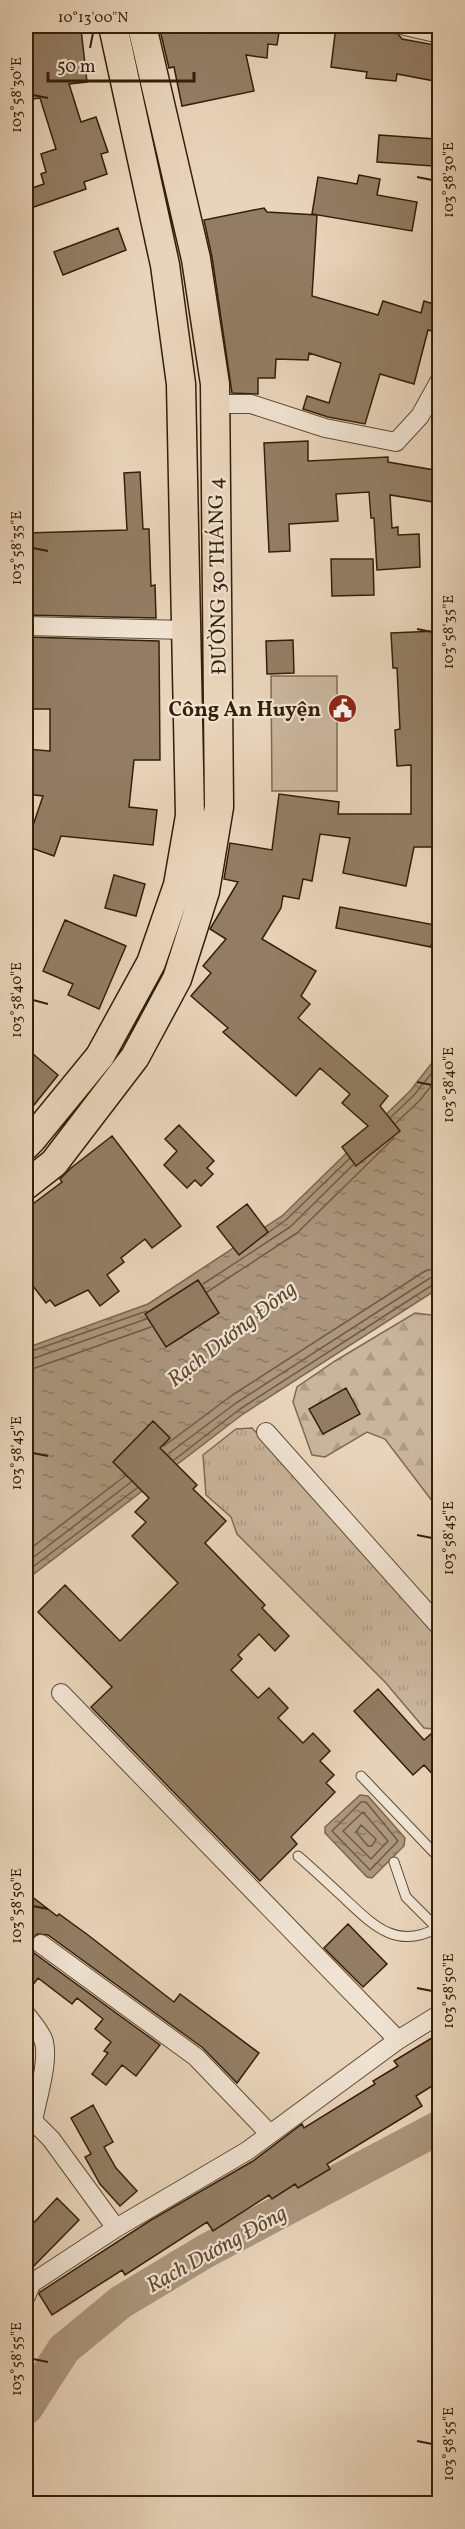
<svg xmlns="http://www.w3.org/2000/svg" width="465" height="2529" font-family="Vollkorn,serif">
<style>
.grass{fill:url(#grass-tufts);stroke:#7e6a52;stroke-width:1.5}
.forest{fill:url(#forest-firs);stroke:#7e6a52;stroke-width:1.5}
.pitch{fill:#c9b59c;stroke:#7e6a52;stroke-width:1.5}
.water{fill:url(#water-ripples);stroke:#7b664e;stroke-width:1.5}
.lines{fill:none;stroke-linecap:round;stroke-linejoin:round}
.shore{stroke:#705a42;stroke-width:1.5}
.river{stroke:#ab967d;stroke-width:34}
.building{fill:#927d64;stroke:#341f07;stroke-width:1.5}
.service-casing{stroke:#614c34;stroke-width:11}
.minor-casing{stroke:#614c34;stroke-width:20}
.primary-casing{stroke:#341f07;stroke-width:31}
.service{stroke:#f0e3d2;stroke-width:9}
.minor{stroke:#f0e3d2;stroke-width:18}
.primary{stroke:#e8d4ba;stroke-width:28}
.ticks{fill:none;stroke:#341f07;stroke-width:2}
.labels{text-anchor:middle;stroke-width:4.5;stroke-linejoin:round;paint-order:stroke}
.street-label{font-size:21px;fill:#341f07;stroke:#f0e3d2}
.poi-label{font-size:21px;font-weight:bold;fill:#341f07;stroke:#f0e3d2;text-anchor:end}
.water-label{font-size:22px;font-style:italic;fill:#5e4930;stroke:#f0e3d2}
.neatline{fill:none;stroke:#341f07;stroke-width:2}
.ticks-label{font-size:15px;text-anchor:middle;fill:#341f07}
</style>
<defs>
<pattern id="grass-tufts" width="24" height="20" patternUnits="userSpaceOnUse" patternTransform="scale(1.5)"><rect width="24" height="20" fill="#c9b59c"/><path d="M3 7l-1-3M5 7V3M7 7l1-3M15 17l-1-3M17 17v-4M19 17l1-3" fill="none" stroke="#ad9b85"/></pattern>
<pattern id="forest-firs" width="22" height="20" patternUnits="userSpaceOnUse" patternTransform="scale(1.5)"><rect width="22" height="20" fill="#c9b59c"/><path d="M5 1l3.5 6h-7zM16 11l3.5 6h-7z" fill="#ad9b85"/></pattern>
<pattern id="water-ripples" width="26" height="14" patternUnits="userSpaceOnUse" patternTransform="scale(1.5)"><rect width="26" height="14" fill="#ab967d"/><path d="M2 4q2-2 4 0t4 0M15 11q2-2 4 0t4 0" fill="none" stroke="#8c7a64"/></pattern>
</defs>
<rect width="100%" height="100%" fill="#e8d4ba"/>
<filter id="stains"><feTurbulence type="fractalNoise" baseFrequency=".00333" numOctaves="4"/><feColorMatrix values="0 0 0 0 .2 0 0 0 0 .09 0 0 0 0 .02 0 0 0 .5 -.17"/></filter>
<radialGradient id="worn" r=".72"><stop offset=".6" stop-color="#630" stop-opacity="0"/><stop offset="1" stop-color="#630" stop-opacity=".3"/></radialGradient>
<path class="grass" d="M252,1428L439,1635V1736L434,1729L424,1728L385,1682L237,1534L231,1517L206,1495L203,1455L236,1429Z"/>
<path class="forest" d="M415,1313L439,1316V1510L385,1439L367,1432L325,1457L312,1455L293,1402L297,1387L335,1361Z"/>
<path class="pitch" d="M271,676H337V791H272Z"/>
<path class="water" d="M439,1054V1288L243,1414L26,1580V1348L148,1304L282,1216L410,1091Z
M360,1795L368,1796L405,1838L404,1846L372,1878L367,1877L325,1833V1827Z"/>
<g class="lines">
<path class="shore" d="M391,1117L414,1095L440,1063
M396,1123L420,1100L440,1075
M269,1232L286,1220L349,1159
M203,1284L290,1227L353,1165
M207,1292L297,1233L394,1138
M26,1353L147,1311
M26,1361L146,1319
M26,1370L35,1368L151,1327
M164,1446L231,1396L425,1271L440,1267
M168,1454L236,1403L430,1278L440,1276
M174,1460L240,1409L434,1284L440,1283
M26,1552L125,1476
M26,1563L131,1482
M26,1572L137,1488
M361,1802H366L398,1841L370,1870L332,1831Z
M363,1812L388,1841L371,1859L343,1831Z
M361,1825L376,1839L372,1846H368L356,1832Z"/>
<path class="river" d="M26,2408L64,2349L121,2302L204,2252L440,2127"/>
</g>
<path class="building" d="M26,26H58V30L81,29L87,82L69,84L81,122L96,117L108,152L101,154L107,174L84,182L86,189L31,208L26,190L44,184L41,174L46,172L41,154L56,149L40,98L26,100Z
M159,26H280L277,45L268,44L267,58L246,55L254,91L182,106L174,67L169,68Z
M336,26H385L395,30L402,39L440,46V82L397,74L396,81L366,78L367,72L331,67Z
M379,135L435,139L433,166L377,162Z
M359,175L380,179L377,195L417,202L412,231L312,214L318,177L357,184Z
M264,208L267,212L317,215L312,296L378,315L383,301L421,313L424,301L440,306V333L428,330L414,384L380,374L365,424L328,417L303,409L307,396L329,403L341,363L309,353L308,360L276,359L275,378H258V394L232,393L212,257L204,220Z
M118,228L126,250L63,275L54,252Z
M308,441V461L388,457V462L440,471V503L390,495L392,528L398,527V535L419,534L420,567L377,570L374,518H371L369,492L336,494L338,521L289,524L290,551L269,552L264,443Z
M140,472L143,529H149L151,586L155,585L156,618L26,615V533L127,530L124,473Z
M331,559H373L374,595L332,596Z
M437,631L440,686V847H414L406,886L343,873L350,838L320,834L312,881L303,879L299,899L283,896L281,908L262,939L316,971L301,996L310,1004L298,1018L388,1096L380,1106L400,1131L356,1166L342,1147L368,1126L342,1103L350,1094L320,1068L296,1096L223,1032L228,1028L191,996L211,973L203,966L226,939L210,929L238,882L224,879L230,843L272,850L279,794L339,802L338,814H411V765L397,766L395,730L400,729L397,668H393L391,633Z
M26,637L159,641L160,760H134L129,807L157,810L153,845L61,836L54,856L26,846L43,796L26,794V749L50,751V709H26Z
M293,640L294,673L267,674L266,641Z
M114,875L145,884L136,916L105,908Z
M340,907L435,925L431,947L336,928Z
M65,920L126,946L99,1009L68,995L73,984L43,971Z
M26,1048L58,1075L26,1115Z
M179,1125L214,1161L207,1168L213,1174L201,1186L195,1180L187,1188L164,1165L177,1151L165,1139Z
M112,1136L181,1226L152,1248L145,1239L121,1258L124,1262L107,1275L119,1291L100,1306L88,1290L55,1306L50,1300L46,1303L26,1277V1209L62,1182L60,1179L71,1168Z
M247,1204L268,1232L239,1255L217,1227Z
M198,1280L219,1313L166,1347L145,1314Z
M346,1388L360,1414L323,1434L309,1409Z
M153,1421L170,1438L160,1448L197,1485L193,1489L226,1521L205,1543L265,1605L262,1608L289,1636L275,1651L259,1634L238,1655L242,1659L231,1670L258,1698L269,1688L288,1708L278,1718L303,1743L313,1733L330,1751L320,1761L334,1775L326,1783L335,1792L291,1837L297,1844L260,1881L91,1707L112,1687L38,1612L65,1585L120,1641L178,1583L132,1536L146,1522L135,1512L149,1498L113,1462Z
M378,1689L424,1740L432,1733L440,1741V1782L424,1765L413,1775L354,1711Z
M26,1892L57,1916L59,1914L88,1935L174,2002L180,1994L259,2053L237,2083L203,2048L48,1935L37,1934L30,1942L34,1953L160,2045L136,2076L122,2065L106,2085L92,2074L108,2053L104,2051L111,2042L95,2029L103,2019L77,1998L72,2004L38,1978L26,1994Z
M348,1924L387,1964L363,1987L324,1948Z
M440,2033V2081L416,2096L422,2106L327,2164L330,2169L298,2188L295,2184L272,2199L269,2195L213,2231L207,2222L125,2275L122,2270L52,2315L39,2294L40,2292L151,2220L253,2161L302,2124L304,2128L375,2084L373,2081L398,2066L394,2061Z
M93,2105L113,2142L104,2147L116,2168L137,2191L120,2206L100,2184L85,2157L91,2154L71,2118Z
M57,2198L79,2220L26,2274V2231Z"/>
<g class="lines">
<defs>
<path id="service" d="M361,1776L440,1859
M298,1856C313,1869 328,1883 343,1897C372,1924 396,1951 437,1928L440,1932
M394,1862L406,1897L437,1928L440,1921"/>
<path id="minor" d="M405,26L440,34
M215,404H251L325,428L396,442L420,416L440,380
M26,626L185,630
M266,1432L440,1627
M61,1693L398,2040
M41,1944L196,2057L269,2133
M26,2014C32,2023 41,2031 44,2042C49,2062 37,2099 33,2121
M26,2114L51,2139L116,2228
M26,2296L32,2283L116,2228L247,2151L398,2040L440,2014"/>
<path id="primary" d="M26,1145L32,1139L100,1056L151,963L178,885L190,816L181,384L165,265L113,26
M26,1185L54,1163L135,1057L177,979L205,891L219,807L215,384L196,259L142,26"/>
</defs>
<use href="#service" class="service-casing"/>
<use href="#minor" class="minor-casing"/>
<use href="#primary" class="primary-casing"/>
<use href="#service" class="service"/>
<use href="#minor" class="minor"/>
<use href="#primary" class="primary"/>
</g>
<path class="ticks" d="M90,48L93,33M33,95L48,98M417,177L432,180M33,548L48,551M417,629L432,632M33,1000L48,1004M417,1082L432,1085M33,1453L48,1456M417,1535L432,1538M33,1906L48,1909M417,1988L432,1991M33,2359L48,2362M417,2441L432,2444"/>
<defs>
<symbol id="civic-disc" viewBox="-11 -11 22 22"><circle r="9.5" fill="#8f2418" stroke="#f0e3d2"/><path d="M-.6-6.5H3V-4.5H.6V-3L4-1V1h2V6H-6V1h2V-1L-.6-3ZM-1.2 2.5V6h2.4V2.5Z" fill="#fff"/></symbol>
</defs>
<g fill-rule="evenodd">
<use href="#civic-disc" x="326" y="692" width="33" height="33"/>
</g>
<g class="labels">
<g class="street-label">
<text transform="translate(217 576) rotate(-91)" y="7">ĐƯỜNG 30 THÁNG 4</text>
</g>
<g class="poi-label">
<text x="321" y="716">Công An Huyện</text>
</g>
<g class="water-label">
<text transform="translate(231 1333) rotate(-38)" y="8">Rạch Dương Đông</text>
<text transform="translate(216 2248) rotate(-29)" y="8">Rạch Dương Đông</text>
</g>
</g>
<rect width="465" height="2529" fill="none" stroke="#e8d4ba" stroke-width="66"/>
<path d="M48 72v9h146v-9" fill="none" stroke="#341f07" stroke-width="3"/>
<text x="57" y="72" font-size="18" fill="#341f07" stroke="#f0e3d2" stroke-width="4.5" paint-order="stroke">50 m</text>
<rect x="33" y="33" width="399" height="2463" class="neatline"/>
<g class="ticks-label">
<text x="93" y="22">10°13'00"N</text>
<text transform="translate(16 95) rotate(-90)" y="5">103°58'30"E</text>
<text transform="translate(448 180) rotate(-90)" y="5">103°58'30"E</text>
<text transform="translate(16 548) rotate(-90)" y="5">103°58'35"E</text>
<text transform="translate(448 632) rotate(-90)" y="5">103°58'35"E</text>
<text transform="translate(16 1000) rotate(-90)" y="5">103°58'40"E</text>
<text transform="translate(448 1085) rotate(-90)" y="5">103°58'40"E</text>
<text transform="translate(16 1453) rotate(-90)" y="5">103°58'45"E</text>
<text transform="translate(448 1538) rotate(-90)" y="5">103°58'45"E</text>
<text transform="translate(16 1906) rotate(-90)" y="5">103°58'50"E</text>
<text transform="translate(448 1991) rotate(-90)" y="5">103°58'50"E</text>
<text transform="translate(16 2359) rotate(-90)" y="5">103°58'55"E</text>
<text transform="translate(448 2444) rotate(-90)" y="5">103°58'55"E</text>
</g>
<rect width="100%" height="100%" filter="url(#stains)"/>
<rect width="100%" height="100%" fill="url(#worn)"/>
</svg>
